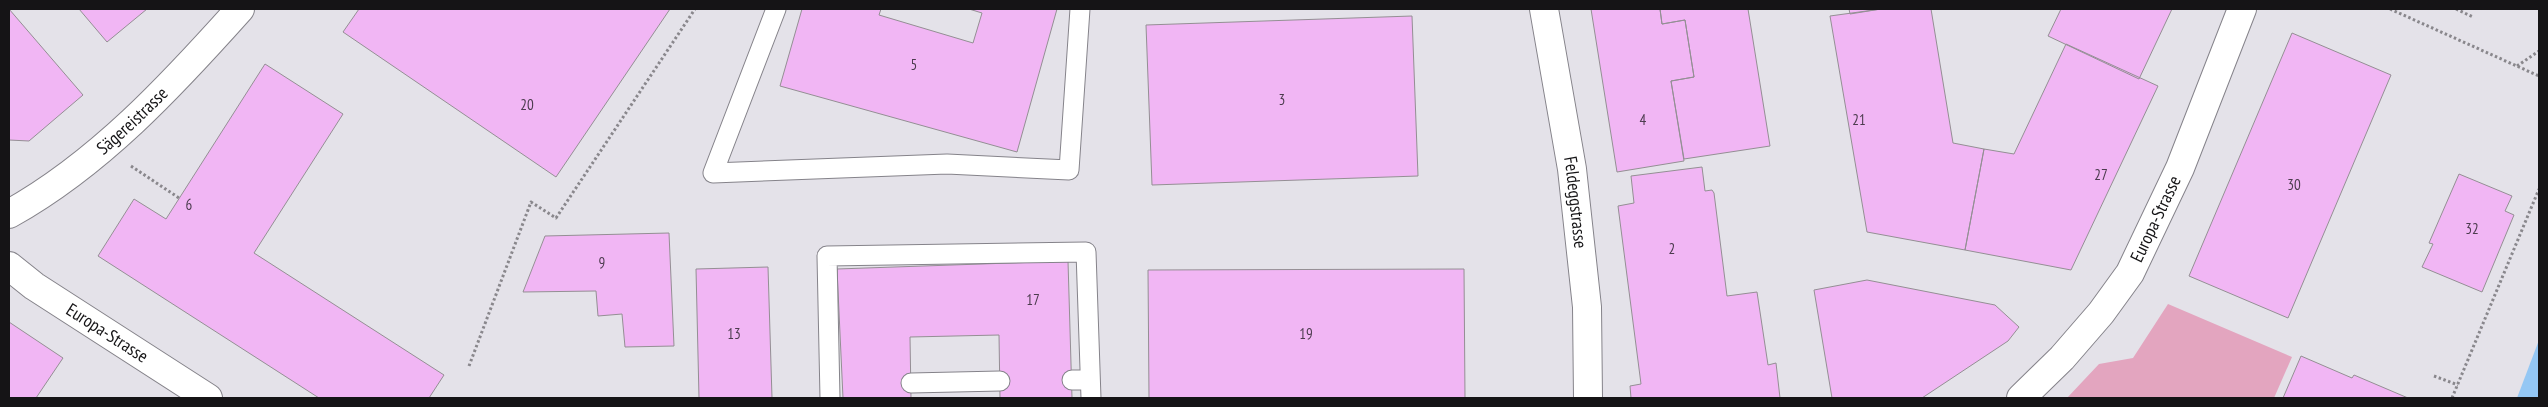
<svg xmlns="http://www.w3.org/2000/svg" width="2548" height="407" font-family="'PT Sans Narrow',sans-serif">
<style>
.green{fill:#e3a5bf}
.water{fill:#94c7f4}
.building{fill:#f1b6f4;stroke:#948f94}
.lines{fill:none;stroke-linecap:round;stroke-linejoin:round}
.service-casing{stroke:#85838a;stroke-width:21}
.minor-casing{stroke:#85838a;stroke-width:30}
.path{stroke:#89878c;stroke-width:3;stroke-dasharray:2.5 2.5;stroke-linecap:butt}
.service{stroke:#fff;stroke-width:19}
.minor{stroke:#fff;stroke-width:28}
.labels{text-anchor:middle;stroke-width:4;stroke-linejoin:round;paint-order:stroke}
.number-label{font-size:15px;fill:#4c3c4e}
.street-label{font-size:18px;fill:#151416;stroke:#fff}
</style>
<rect width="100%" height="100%" fill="#e4e2e9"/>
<path class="green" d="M2168,304L2292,357L2274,398H2067L2099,364L2133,358Z"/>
<path class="water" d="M2539,340V398H2517Z"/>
<path class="building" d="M9,9L83,95L29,141L9,140Z
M79,9H147L107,42Z
M359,9H670L556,177L343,32Z
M802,9H881L879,15L973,43L982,13L969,9H1057L1017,152L780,86Z
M1591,9H1660L1662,24L1685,20L1694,77L1671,81L1684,161L1617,172Z
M1660,9H1748L1770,146L1684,159L1671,81L1694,77L1685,20L1662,24Z
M1849,9H1881L1850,14Z
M1881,9H1931L1953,143L1984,149L1965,250L1867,232L1830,16Z
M2061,9H2172L2139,79L2048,36Z
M1412,16L1418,176L1152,185L1146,25Z
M2292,33L2391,75L2288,318L2189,276Z
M2066,44L2158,86L2071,270L1965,250L1984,149L2014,154Z
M265,64L343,114L254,253L444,375L429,398H319L98,256L134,199L166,219Z
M1702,167L1705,191L1712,190L1714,193L1727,296L1757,292L1768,365L1776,363L1780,398H1631L1630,386L1641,384L1618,206L1634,203L1631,176Z
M2459,174L2512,196L2505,211L2514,215L2482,292L2422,267L2433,244L2429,243Z
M669,233L674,346L625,347L622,314L598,316L596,291L523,292L545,236Z
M1068,261L1072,398H1000L999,335L910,337L911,398H843L837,269Z
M768,267L772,398H699L696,269Z
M1464,269L1465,398H1149L1148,270Z
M1867,280L1995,305L2019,327L2008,341L1922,398H1832L1814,290Z
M9,322L63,358L36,398H9Z
M2301,356L2352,378L2354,375L2408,398H2283Z"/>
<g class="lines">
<defs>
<path id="service" d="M776,9L713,173L947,164L1069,170L1080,9
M1072,380H1090
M911,383L1000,381
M830,398L827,256L1086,252L1091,398"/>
<g id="minor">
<path id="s1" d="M1544,9L1572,169L1587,307L1588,398"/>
<path id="s2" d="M9,214C99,164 172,85 240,9"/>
<path id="s3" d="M9,266L34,286L208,398"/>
<path id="s4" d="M2021,398L2062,358L2101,313L2130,273L2180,168L2242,9"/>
</g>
</defs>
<use href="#service" class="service-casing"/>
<use href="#minor" class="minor-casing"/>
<path class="path" d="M2390,9L2539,76
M2456,9L2473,17
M2517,66L2539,51
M131,166L179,198
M469,366L531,202L556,218L695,9
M2434,376L2458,385
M2452,398L2539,189"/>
<use href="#service" class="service"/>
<use href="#minor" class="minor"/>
</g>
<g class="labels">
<g class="number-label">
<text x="914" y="70">5</text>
<text x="1282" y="105">3</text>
<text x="527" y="110">20</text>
<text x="1643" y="125">4</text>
<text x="1859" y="125">21</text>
<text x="2101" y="180">27</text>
<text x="2294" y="190">30</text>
<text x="189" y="210">6</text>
<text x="2472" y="234">32</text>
<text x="1672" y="254">2</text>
<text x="602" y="268">9</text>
<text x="1033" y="305">17</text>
<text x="734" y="339">13</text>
<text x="1306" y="339">19</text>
</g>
<g class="street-label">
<text dy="6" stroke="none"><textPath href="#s2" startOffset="155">Sägereistrasse</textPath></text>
<text dy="6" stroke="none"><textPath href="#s1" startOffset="196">Feldeggstrasse</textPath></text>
<text dy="6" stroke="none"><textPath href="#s4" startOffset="226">Europa-Strasse</textPath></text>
<text dy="6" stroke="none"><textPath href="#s3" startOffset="119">Europa-Strasse</textPath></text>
</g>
</g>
<rect width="2548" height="407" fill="none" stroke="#151416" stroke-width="20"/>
</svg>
